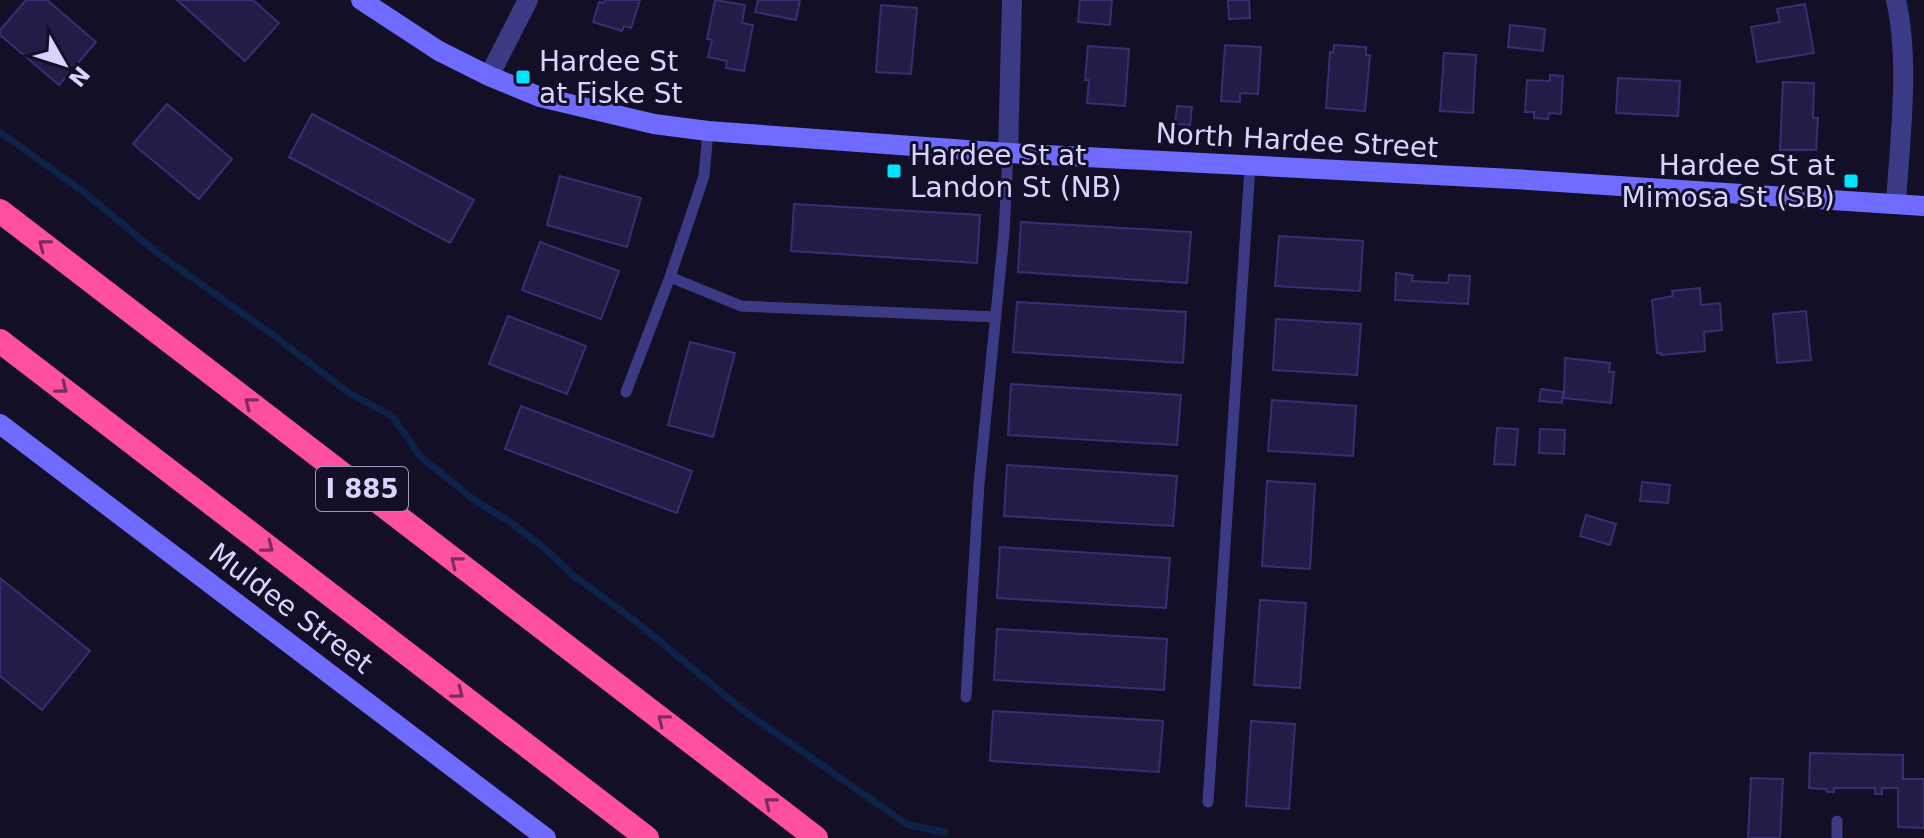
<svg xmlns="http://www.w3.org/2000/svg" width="1924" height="838" font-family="'DejaVu Sans',sans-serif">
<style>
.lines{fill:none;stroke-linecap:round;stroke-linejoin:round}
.stream{stroke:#0c2248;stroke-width:7}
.building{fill:#241b47;stroke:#3b2d73;stroke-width:2}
.lane{stroke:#3d3a85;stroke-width:11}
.street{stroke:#3d3a85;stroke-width:20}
.secondary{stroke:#6f6bff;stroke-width:20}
.highway{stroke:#ff4fa3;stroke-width:24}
.oneway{stroke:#7d2c5e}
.poi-dot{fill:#00e5ff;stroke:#130f26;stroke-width:3}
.labels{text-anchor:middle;stroke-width:6;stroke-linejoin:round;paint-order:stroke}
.shield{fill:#130f26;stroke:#9e99be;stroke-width:2}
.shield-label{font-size:26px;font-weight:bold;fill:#d9d4ff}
.poi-label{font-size:28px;fill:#d9d4ff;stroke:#130f26;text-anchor:start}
.street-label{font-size:28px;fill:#d9d4ff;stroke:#130f26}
</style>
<rect width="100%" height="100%" fill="#130f26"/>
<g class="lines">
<path class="stream" d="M0,132L85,193L160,255L273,335L349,393L392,416L421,457L473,499L513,524L548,551L574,576L634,620L744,711L908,825L945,832"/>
</g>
<path class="building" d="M26,0H47L96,42L59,85L0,35V30Z
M177,0H253L279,23L245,61Z
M605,0H640L631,28L624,26L622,31L593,22L599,2L604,3Z
M715,0L745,5L742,23L753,25L744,71L726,68L727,61L708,57L712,40L707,39Z
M758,0H800L796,20L755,12Z
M1080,0H1112L1110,25L1078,22Z
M1228,0H1249L1250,18L1229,19Z
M1805,4L1814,53L1757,62L1751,27L1780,22L1777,9Z
M881,5L917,8L911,74L876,72Z
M1510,25L1545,29L1543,51L1508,47Z
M1225,45L1261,47L1258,94L1240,93V102L1221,101Z
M1334,45L1366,47V55H1370L1365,111L1326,108L1330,52L1333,53Z
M1088,46L1129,49L1125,106L1087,103L1089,80H1085Z
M1444,53L1476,55L1473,113L1440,111Z
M1550,75L1563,76L1561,114L1549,113L1548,119L1534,118V112H1525L1527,80L1550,81Z
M1618,78L1680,81L1678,116L1616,113Z
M1783,82L1814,83L1813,118H1818L1816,150H1780Z
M167,104L232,159L199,199L133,144Z
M1177,106L1192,107L1190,125L1175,124Z
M312,114L474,200L450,243L289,157Z
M560,176L641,198L627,247L547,225Z
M794,204L980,215L977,263L791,251Z
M1021,222L1191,232L1187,283L1018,272Z
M1279,236L1363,241L1360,291L1275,286Z
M540,242L619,271L601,319L522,290Z
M1396,273L1413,275L1412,281L1448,283L1449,275L1470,276L1468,304L1395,300Z
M1700,288L1701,305L1720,303L1722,330L1704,332L1705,351L1661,355V353H1657L1652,300L1673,296L1672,291Z
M1017,302L1186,312L1183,363L1013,352Z
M1806,311L1811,360L1777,363L1773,314Z
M508,316L586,346L567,394L489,364Z
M1276,319L1361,324L1357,375L1273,370Z
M690,342L735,353L713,437L668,425Z
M1565,358L1610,363L1609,372H1614L1611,403L1564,398Z
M1011,384L1181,395L1177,445L1008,435Z
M1541,389L1563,392L1562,403L1539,401Z
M1272,400L1356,406L1353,456L1268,451Z
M521,406L692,471L677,513L505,449Z
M1497,428L1518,429L1515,465L1494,464Z
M1540,429L1565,430L1564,454L1539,453Z
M1007,465L1177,476L1173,526L1004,516Z
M1267,481L1315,484L1310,569L1262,566Z
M1642,482L1670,485L1668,503L1640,501Z
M1586,515L1616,524L1610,545L1580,536Z
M1000,547L1170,558L1166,608L997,598Z
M0,578L90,651L42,710L0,676Z
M1260,600L1306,603L1300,688L1254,685Z
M997,629L1167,639L1164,690L994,680Z
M993,711L1163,721L1159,772L990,761Z
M1251,721L1295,724L1289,809L1246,806Z
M1810,753L1903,755V779H1924V828L1898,827V788H1882V794H1875V788H1834V792H1827L1826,789L1809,788Z
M1751,778L1783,779L1780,838H1748Z"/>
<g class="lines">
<path class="lane" d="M670,277L704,176L708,131
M626,392L670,277L741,306L996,317
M966,697L979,484L1004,233L1008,153
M1208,802L1250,167
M1837,838V821"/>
<path class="street" d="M489,76L528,0
M1008,153L1012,0
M1896,202C1900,140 1910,61 1896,0"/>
<path class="secondary" d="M361,0L439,51L489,76L540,97L654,124L708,131L1008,153L1513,179L1924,206
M0,424L546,838"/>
<path class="highway" d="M0,211L816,838
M0,341L647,838"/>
</g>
<defs><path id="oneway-chevron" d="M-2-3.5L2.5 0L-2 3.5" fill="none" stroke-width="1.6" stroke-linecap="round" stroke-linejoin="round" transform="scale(2)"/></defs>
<g class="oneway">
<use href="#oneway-chevron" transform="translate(44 245) rotate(-142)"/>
<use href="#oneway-chevron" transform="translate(62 388) rotate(38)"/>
<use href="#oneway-chevron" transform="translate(250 403) rotate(-142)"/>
<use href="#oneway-chevron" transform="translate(268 547) rotate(38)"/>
<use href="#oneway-chevron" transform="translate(456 562) rotate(-142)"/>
<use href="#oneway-chevron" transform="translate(458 693) rotate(38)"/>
<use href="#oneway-chevron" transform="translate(663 720) rotate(-142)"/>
<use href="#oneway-chevron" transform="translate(770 803) rotate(-142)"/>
</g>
<g class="poi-dot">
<rect x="515" y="69" width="16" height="16" rx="4"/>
<rect x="886" y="163" width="16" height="16" rx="4"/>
<rect x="1843" y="173" width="16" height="16" rx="4"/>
</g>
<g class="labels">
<rect class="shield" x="316" y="467" width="92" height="44" rx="6"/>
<g class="shield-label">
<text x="362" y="498">I 885</text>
</g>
<g class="poi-label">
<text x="539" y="71">Hardee St<tspan x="539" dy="32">at Fiske St</tspan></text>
<text x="910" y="165">Hardee St at<tspan x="910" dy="32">Landon St (NB)</tspan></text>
<text x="1835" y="175" text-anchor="end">Hardee St at<tspan x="1835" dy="32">Mimosa St (SB)</tspan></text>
</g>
<g class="street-label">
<text transform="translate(1297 140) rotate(3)" y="10">North Hardee Street</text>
<text transform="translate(291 608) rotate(37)" y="10">Muldee Street</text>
</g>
</g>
<g transform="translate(64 64) rotate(129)" stroke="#130f26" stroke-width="6" paint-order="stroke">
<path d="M0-6L14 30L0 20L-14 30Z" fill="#d9d4ff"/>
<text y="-12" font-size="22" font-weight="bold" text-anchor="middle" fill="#d9d4ff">N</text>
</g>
</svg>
